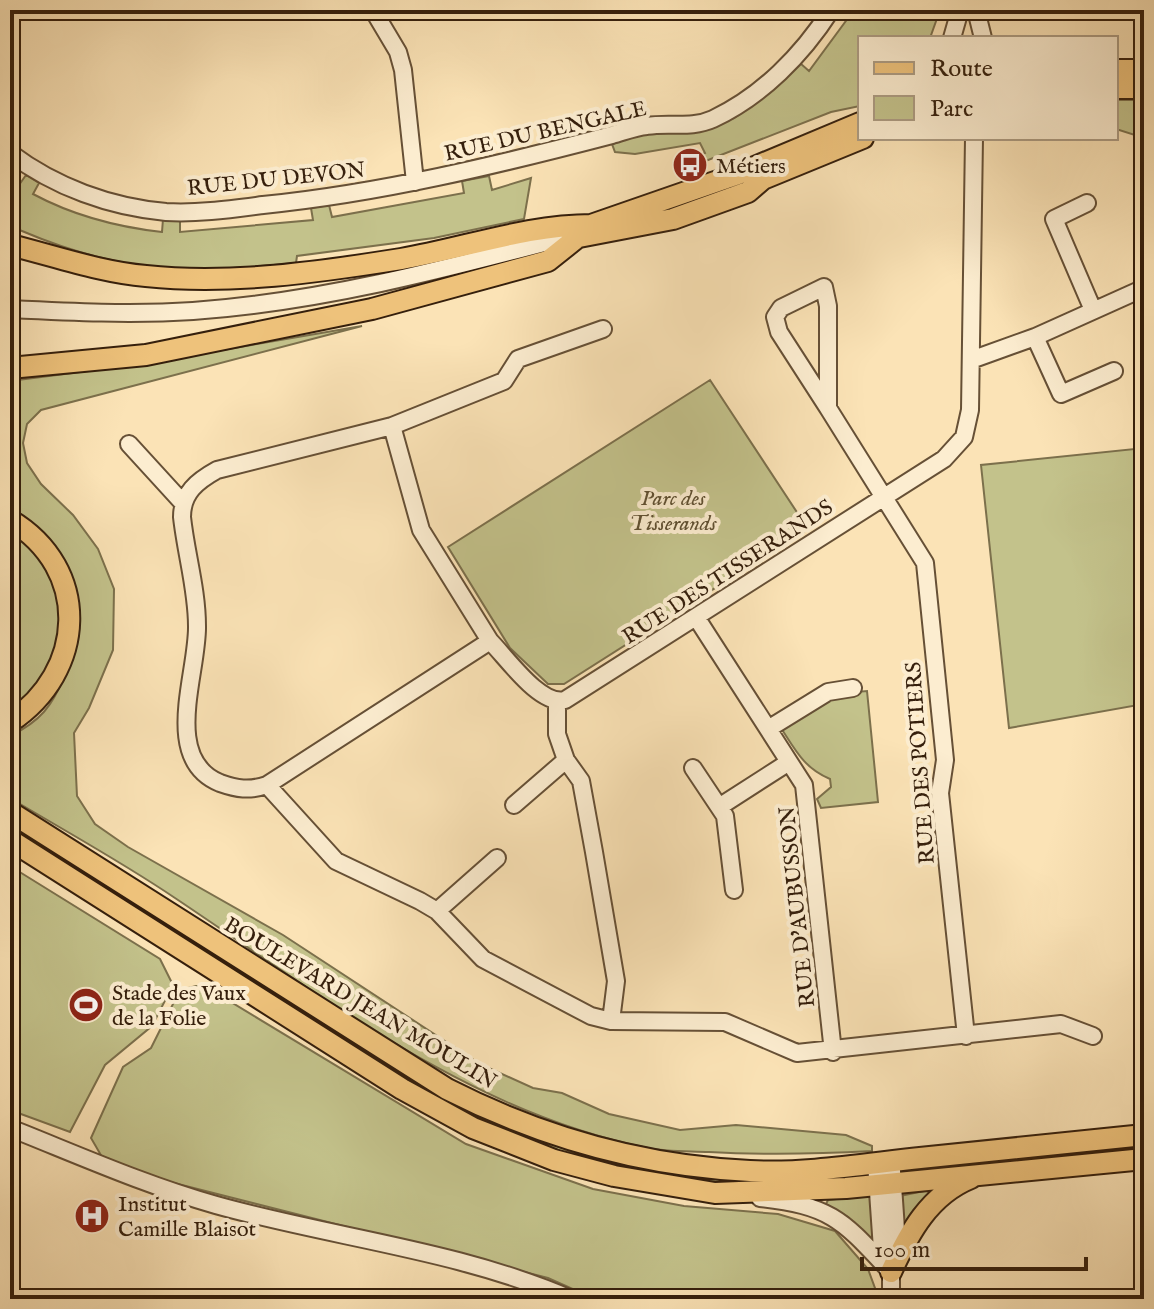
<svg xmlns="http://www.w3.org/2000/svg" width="1154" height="1309" font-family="'IM FELL English',serif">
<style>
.green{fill:#c3c28b;stroke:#7c704c;stroke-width:2}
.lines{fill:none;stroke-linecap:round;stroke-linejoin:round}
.minor-casing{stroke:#665036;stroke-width:20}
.major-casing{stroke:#351f0c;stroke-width:24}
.minor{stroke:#fcedd0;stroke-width:16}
.major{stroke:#eec27b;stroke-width:20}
.labels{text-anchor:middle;stroke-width:8;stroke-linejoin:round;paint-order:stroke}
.street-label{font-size:22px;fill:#351f0c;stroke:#fcedd0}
.poi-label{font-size:22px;fill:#351f0c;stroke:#fcedd0;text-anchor:start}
.park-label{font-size:22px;font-style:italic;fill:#605032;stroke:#fcedd0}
</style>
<rect width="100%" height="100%" fill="#fbe3b6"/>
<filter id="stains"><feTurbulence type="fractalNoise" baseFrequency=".0025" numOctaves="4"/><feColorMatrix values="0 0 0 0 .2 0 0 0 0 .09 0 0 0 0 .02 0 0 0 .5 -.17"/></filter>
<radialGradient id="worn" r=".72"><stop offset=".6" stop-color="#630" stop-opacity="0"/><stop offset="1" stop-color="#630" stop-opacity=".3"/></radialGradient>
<path class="green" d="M854,10H940L930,38H860V106L831,112L698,164L695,158L705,153L700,143L635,154L615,152L612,144L651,131H686L734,118L768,94L800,63L809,71Z
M1116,100H1144V138L1116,129Z
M26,175L39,183L33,194C74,216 117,227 162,232L163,219L180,220V232L313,220L311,208L329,205L332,217L464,193L462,181L489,176L492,190L531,178L524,219L434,238L297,256L296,263C188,273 125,275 22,231L10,224V180L19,185Z
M362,326L41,410L27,424L23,443L27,463L41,484L73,515L98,549L114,589L113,650L89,708L74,733L77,796L95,824L128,847L283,935L480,1064L533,1088L562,1093L609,1114L680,1130L736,1125L846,1135L872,1146V1151C817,1154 764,1155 709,1152C689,1151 667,1152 648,1148C471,1113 322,996 175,898C122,862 65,831 10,798V736C41,721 52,706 65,675C94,609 73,543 10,508V381L135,365Z
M710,380L806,526L805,531L564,684H548L510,648L448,547Z
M1144,448V704L1009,728L981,465Z
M10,532C19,539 32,547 40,555C81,602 63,684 10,712Z
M867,691L878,802L821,808L817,799L831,787L830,779C804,768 796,751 781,728L834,694Z
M10,822L563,1146L851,1175L856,1179C809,1180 762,1185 715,1183C619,1180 518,1144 435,1099L10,831Z
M10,866L160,959L173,985L152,1026L105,1065L70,1132L10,1110Z
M196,986L211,990L466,1144L593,1189L684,1206L778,1214L835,1231L868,1269L879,1299H595L548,1278L166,1181L102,1157L91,1138L123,1067L151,1048L180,990Z
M1144,1144V1150L905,1172L907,1170Z
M943,1187L903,1234L900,1196Z
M870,1195L875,1247L848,1217L826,1204L828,1200Z"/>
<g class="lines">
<defs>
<path id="minor" d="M373,10L398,52L403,70L415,182
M976,10L983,38
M952,38L960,10
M10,153C55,187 110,207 166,212C197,214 232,209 263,205C382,193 497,165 612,135C623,132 635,127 647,126C669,122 691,129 713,119C762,96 802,55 831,10
M1087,203L1054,219L1093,310
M10,309C71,312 132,315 193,311C319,302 442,270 563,238
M603,329L518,359L504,381L392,426L217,470C197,481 182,493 182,517C186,554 197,589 197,626C198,673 161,759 220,783C237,789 249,791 267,785L336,861L420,901L437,911L483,959L591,1016L611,1021L725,1022L797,1053L1061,1024L1093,1036
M1035,337L1061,394L1114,371
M971,360L1035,337L1144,288
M828,408L779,332L775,317L781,308L824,287L828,306V408L925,563L945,760L940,793L966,1036
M392,426L421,530L490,641
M129,444L182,502
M696,617L804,785L833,1052
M557,702V734L566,760L581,781L594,852L616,981L611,1021
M768,729L828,692L853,688
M693,768L719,807
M267,785L490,641C507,658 540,706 565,700L944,459L964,437L970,410L974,138
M514,805L566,760
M734,890L725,816L719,807L789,762
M437,911L497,858
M10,1128C78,1155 145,1185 216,1205C334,1238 458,1250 571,1299
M876,1163L882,1249L888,1263
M760,1198C833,1206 843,1221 891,1272
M891,1299V1272L897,1244L892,1171"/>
<path id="major" d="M1116,70H1144
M1116,88H1144
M591,225L738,174L860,123
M579,237L673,219L748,192L763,179L863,138
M10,245C55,256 100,272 146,276C230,285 319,272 401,259C465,248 527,225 592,225
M10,368L146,355L372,309L548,261L578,237
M10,520C92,569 86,672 10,722
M10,812L447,1089C543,1138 643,1166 750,1171C806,1174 864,1164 920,1158C995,1150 1069,1143 1144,1135
M10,840L402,1089L473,1128L554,1160L614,1176L715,1193L846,1188L1144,1159
M891,1272C909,1233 929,1195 971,1178"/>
</defs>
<use href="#minor" class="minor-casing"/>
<use href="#major" class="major-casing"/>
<use href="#minor" class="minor"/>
<use href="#major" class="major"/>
</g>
<defs>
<symbol id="bus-disc" viewBox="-11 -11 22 22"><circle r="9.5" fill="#8f2418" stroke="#fcedd0"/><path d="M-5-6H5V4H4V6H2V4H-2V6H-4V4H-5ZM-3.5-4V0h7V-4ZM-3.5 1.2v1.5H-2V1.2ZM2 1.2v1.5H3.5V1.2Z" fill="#fff"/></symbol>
<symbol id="stadium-disc" viewBox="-11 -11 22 22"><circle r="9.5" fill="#8f2418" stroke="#fcedd0"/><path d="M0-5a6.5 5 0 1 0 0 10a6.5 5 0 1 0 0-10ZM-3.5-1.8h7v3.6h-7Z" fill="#fff"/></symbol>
<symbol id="hospital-disc" viewBox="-11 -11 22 22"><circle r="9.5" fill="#8f2418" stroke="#fcedd0"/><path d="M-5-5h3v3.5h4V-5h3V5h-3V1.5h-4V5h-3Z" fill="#fff"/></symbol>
</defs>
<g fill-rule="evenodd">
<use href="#bus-disc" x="670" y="145" width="40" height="40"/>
<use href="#stadium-disc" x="66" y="985" width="40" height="40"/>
<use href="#hospital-disc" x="72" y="1196" width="40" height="40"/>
</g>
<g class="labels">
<g class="street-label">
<text transform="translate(545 130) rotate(-13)" y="8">RUE DU BENGALE</text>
<text transform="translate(276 178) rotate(-6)" y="8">RUE DU DEVON</text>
<text transform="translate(727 571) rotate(-33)" y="8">RUE DES TISSERANDS</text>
<text transform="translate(919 763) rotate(-94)" y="8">RUE DES POTIERS</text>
<text transform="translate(796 907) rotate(-96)" y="8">RUE D'AUBUSSON</text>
<text transform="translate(361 1002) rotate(31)" y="8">BOULEVARD JEAN MOULIN</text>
</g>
<g class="poi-label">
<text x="716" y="173">Métiers</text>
<text x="112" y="1000">Stade des Vaux<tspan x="112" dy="25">de la Folie</tspan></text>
<text x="118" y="1211">Institut<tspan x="118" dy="25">Camille Blaisot</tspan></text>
</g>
<g class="park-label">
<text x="673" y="505">Parc des<tspan x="673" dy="25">Tisserands</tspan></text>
</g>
</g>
<rect width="1154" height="1309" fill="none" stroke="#fbe3b6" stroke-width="40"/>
<rect x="12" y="12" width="1130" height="1285" fill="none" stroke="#351f0c" stroke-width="4"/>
<rect x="20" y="20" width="1114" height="1269" fill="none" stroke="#351f0c" stroke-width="2"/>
<rect x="858" y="36" width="260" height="104" fill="#fcedd0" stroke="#ac9b82" stroke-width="2"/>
<rect x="874" y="62" width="40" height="12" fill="#eec27b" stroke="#ac9b82" stroke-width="2"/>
<text x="930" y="76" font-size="24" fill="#351f0c">Route</text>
<rect x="874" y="96" width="40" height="24" fill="#c3c28b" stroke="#ac9b82" stroke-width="2"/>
<text x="930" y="116" font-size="24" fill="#351f0c">Parc</text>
<path d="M862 1257v12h224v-12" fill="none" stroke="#351f0c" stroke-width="4"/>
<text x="874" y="1257" font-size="24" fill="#351f0c" stroke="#fcedd0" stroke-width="6" paint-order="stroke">100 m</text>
<rect width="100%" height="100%" filter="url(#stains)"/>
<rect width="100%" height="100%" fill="url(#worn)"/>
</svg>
